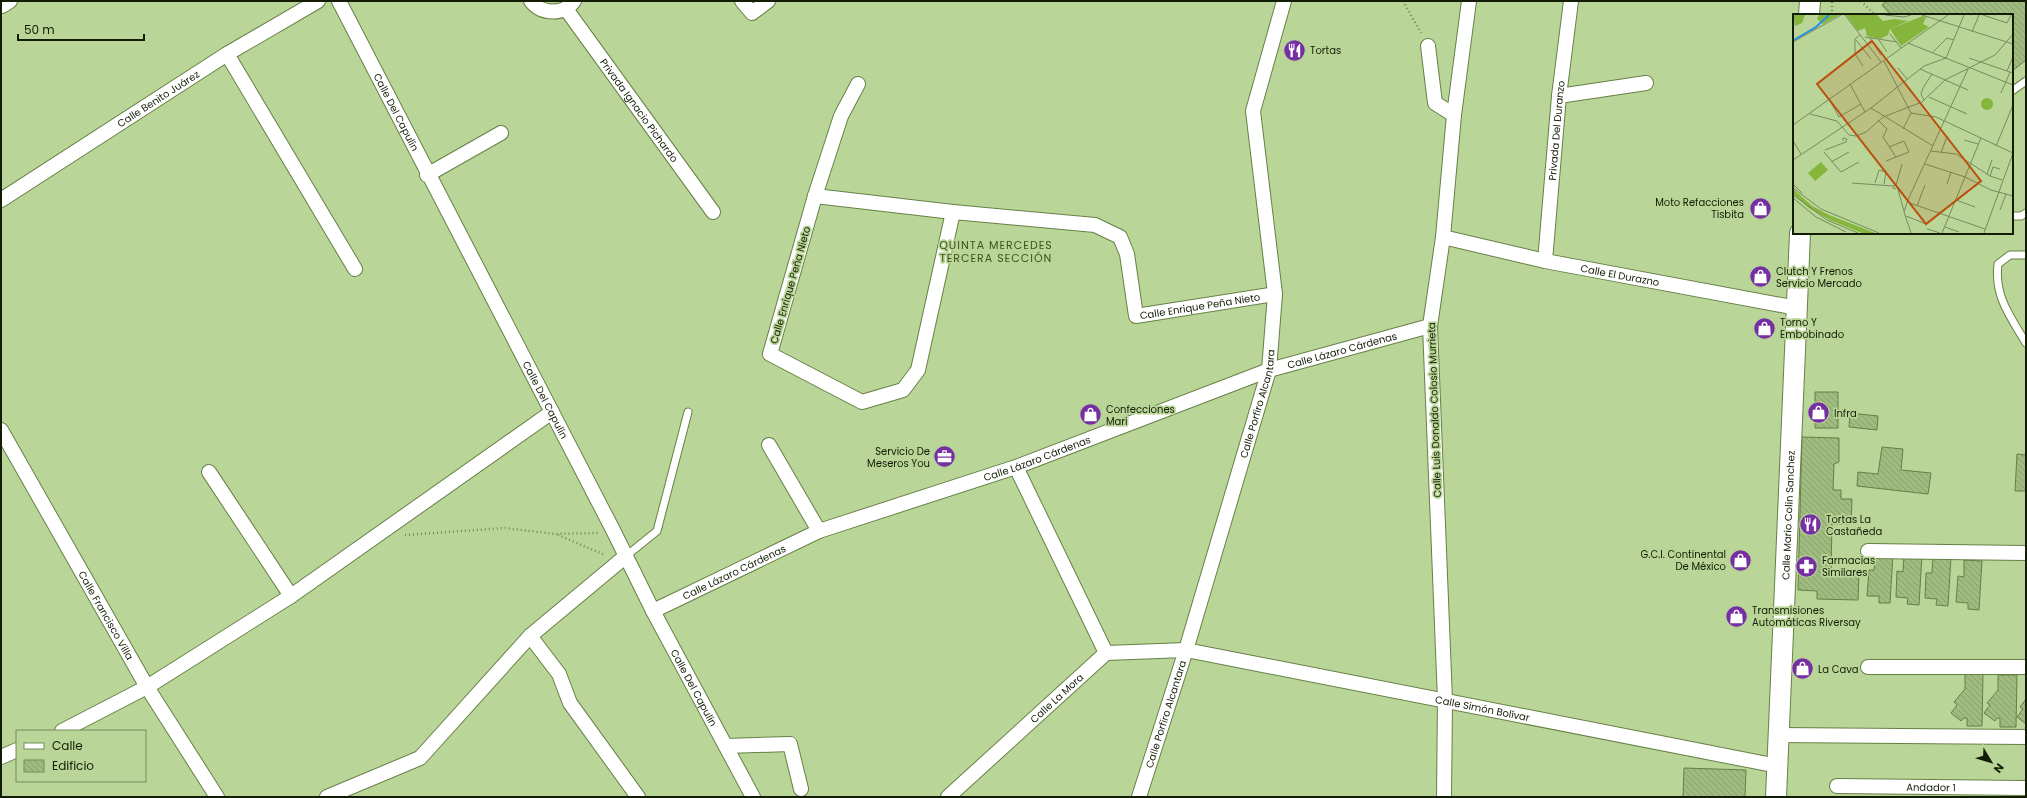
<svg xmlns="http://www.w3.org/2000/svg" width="2027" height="798" font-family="Poppins,sans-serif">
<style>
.building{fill:url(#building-back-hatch);stroke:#657f45}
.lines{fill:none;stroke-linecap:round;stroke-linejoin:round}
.service-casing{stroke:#678046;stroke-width:9}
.minor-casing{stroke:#678046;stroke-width:16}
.secondary-casing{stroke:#678046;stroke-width:22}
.path{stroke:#758a5c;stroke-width:2.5;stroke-dasharray:1 3;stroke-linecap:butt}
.service{stroke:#fff;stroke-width:7}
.minor{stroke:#fff;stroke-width:14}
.secondary{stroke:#fff;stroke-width:20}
.labels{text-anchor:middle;stroke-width:3.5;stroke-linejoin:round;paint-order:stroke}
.poi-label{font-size:10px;fill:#131d06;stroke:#b9d597;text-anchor:start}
.street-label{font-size:10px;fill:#131d06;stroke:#b9d597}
.neighbourhood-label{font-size:11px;letter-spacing:1px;fill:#3d541a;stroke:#b9d597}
.inset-river{fill:none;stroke:#2090e8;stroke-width:2}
.inset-road{fill:none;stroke:#778b5d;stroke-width:1}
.view{fill:#bd4d0b;fill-opacity:0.15;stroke:#bd4d0b;stroke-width:2}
.inset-edge{fill:none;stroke:#131d06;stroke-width:2}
</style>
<defs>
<pattern id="building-back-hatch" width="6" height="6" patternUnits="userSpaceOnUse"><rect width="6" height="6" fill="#9fbb7f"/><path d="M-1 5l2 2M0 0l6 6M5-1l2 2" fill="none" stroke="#88a06c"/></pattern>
</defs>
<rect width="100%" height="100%" fill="#b9d597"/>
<path class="building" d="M1887,1H2026V60L2012,71V15H1891L1882,5Z
M1815,392H1838V428H1815Z
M1850,413L1878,416L1877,430L1849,427Z
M1802,437L1839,438V462L1834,464L1833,490H1841V499H1852L1851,524H1832L1831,573L1859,574L1858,600L1817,599V591L1798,590Z
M1882,447L1903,449L1901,470L1931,473L1928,494L1857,486L1858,472L1878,474Z
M2017,454L2026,455V491H2015Z
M1876,553L1893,554L1890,603H1879V596H1867L1869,570H1874Z
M1904,555H1922L1919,605L1907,604L1908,598L1896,597L1897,571L1903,572Z
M1933,556L1951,557L1948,606L1936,605L1937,599L1925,598L1926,573H1932Z
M1964,560L1982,561L1979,610L1968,609V603L1956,602L1958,576L1964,577Z
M1965,674H1983L1982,726H1967V718H1964L1961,721L1951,713L1957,705L1954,702L1965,689Z
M1998,675H2017L2016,727H2000V718H1997L1995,721L1984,713L1990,705L1987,703L1998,690Z
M2026,699V724L2017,717L2023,709L2020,707Z
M1684,768L1746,770L1745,797H1683Z"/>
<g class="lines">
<defs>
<path id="service" d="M2012,91L2026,81
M2012,216H2021L2026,213
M2026,255H2010L1998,264C1994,296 2010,316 2026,343
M626,556L657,531L688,412"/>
<g id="minor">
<path id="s1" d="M339,1L613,530L653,611L753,797"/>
<path d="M531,1C542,15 564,15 574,1"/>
<path d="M742,1L752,13L768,1"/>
<path d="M2,6L10,1"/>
<path id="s2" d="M566,9L713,212"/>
<path d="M1428,46L1435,103L1454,115"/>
<path d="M227,54L355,269"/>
<path d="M858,84L841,116L815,196L770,354L862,402L903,390L918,370L953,212"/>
<path d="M1559,96L1646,83"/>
<path d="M427,175L501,133"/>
<path id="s3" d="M815,196L953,212L1095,225L1120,237L1127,254L1136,316L1275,294"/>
<path id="s4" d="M1,200L227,54L318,1"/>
<path id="s5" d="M1443,237L1545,261L1797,308"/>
<path id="s6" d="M1545,261L1559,96L1571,1"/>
<path id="s7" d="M1,430L147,687L217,797"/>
<path d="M769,445L819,531"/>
<path d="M1016,467L1106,653"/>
<path d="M209,472L291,596"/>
<path d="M1868,551L2026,553"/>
<path id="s8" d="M653,611L819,531L1016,467L1269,370L1430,326"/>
<path d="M530,636L559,674L570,703L638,797"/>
<path d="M1868,667H2026"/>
<path d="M62,731L147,687L291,596L552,412"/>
<path d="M1778,735L2026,737"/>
<path d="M726,746L790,744L801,789"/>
<path d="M1,757L17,750"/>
<path id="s9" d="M1837,786L2026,788"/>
<path d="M327,797L420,758L530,636L626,556"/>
<path id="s10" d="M948,797L1106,653L1186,650L1778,766"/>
<path id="s11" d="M1139,797L1186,650L1269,370L1275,294L1253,111L1284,1"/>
<path d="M1444,797L1445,700L1430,326L1443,237L1454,115L1469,1"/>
</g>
<g id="secondary">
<path d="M1809,15L1810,1"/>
<path id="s12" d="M1776,797L1800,233"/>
</g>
</defs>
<use href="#service" class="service-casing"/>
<use href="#minor" class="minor-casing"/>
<use href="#secondary" class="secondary-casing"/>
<path class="path" d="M1403,1L1421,33
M1861,1L1875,15
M1832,15V1
M405,535L505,528L555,534L598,533
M558,535L605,555"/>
<use href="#service" class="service"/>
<use href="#minor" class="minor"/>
<use href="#secondary" class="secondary"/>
</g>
<defs>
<symbol id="restaurant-disc" viewBox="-11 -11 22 22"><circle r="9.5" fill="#752fa3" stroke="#b9d597"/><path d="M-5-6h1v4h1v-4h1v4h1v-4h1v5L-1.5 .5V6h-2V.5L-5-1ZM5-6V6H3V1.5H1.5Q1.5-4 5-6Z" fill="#fff"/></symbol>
<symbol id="shop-disc" viewBox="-11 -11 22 22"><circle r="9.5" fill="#752fa3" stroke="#b9d597"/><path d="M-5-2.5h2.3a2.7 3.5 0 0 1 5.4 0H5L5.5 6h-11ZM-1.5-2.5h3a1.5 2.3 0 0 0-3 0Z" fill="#fff"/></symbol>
<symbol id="office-disc" viewBox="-11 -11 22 22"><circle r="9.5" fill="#752fa3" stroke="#b9d597"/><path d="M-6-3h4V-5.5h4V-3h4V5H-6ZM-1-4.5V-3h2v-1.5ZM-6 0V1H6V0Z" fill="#fff"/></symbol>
<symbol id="pharmacy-disc" viewBox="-11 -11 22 22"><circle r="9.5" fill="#752fa3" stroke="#b9d597"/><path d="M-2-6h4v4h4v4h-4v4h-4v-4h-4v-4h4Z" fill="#fff"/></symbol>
</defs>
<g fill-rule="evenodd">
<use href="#restaurant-disc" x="1282" y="38" width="25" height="25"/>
<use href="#shop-disc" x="1748" y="196" width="25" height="25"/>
<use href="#shop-disc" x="1748" y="264" width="25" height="25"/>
<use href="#shop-disc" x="1752" y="316" width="25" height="25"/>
<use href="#shop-disc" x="1806" y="400" width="25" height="25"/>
<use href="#shop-disc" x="1078" y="402" width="25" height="25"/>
<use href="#office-disc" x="932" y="444" width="25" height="25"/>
<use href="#restaurant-disc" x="1798" y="512" width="25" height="25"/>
<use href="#shop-disc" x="1728" y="548" width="25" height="25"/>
<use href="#pharmacy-disc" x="1794" y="554" width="25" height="25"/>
<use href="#shop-disc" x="1724" y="604" width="25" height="25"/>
<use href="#shop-disc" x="1790" y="656" width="25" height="25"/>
</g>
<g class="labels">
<g class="poi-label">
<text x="1310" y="54">Tortas</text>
<text x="1744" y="206" text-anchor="end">Moto Refacciones<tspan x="1744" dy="12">Tisbita</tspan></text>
<text x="1776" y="275">Clutch Y Frenos<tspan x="1776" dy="12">Servicio Mercado</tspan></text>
<text x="1780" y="326">Torno Y<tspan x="1780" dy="12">Embobinado</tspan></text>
<text x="1106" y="413">Confecciones<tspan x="1106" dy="12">Mari</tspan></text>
<text x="1834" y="417">Infra</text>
<text x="930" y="455" text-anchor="end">Servicio De<tspan x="930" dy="12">Meseros You</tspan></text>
<text x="1826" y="523">Tortas La<tspan x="1826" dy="12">Castañeda</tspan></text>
<text x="1726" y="558" text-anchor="end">G.C.I. Continental<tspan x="1726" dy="12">De México</tspan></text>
<text x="1822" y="564">Farmacias<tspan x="1822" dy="12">Similares</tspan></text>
<text x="1752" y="614">Transmisiones<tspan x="1752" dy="12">Automáticas Riversay</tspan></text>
<text x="1818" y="673">La Cava</text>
</g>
<g class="street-label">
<text dy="4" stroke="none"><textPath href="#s4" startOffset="187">Calle Benito Juárez</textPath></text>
<text dy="4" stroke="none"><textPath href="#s2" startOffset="125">Privada Ignacio Pichardo</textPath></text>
<text dy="4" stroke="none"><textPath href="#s1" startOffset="125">Calle Del Capulín</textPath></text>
<text dy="4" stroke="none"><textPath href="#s6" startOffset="131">Privada Del Duranzo</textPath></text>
<text dy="4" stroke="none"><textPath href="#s5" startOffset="181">Calle El Durazno</textPath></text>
<text transform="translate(790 285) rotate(-74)" y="4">Calle Enrique Peña Nieto</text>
<text dy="4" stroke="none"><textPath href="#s3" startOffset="455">Calle Enrique Peña Nieto</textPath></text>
<text dy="4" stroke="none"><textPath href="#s8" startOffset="738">Calle Lázaro Cárdenas</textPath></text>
<text dy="4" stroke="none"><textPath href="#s1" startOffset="449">Calle Del Capulín</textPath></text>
<text dy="4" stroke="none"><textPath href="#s11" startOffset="411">Calle Porfiro Alcantara</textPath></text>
<text transform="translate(1434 410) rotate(-92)" y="4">Calle Luis Donaldo Colosio Murrieta</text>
<text dy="4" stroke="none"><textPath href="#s8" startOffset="414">Calle Lázaro Cárdenas</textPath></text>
<text dy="4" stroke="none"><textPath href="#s12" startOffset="282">Calle Mario Colin Sanchez</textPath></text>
<text dy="4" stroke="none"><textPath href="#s8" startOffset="90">Calle Lázaro Cárdenas</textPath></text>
<text dy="4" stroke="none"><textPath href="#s7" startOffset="213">Calle Francisco Villa</textPath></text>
<text dy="4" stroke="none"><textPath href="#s1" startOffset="773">Calle Del Capulín</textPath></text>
<text dy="4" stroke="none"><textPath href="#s10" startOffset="147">Calle La Mora</textPath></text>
<text dy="4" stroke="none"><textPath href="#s10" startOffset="596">Calle Simón Bolívar</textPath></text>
<text dy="4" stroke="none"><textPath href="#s11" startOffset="87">Calle Porfiro Alcantara</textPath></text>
<text dy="4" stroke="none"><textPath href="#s9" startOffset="94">Andador 1</textPath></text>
</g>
<g class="neighbourhood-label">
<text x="996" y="249">QUINTA MERCEDES<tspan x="996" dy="13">TERCERA SECCIÓN</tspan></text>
</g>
</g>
<g transform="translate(1793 14)">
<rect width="220" height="220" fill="#b9d597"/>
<path d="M0,1H12L9,9L2,12ZM53,1H84L90,7L101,5L115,7L97,15L95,21L87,25L74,22L72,14L65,17ZM188 90a6 6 0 1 1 12 0a6 6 0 1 1-12 0ZM28,148L35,156L22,167L15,159ZM0,175L19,192L36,201L82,219H69L37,206L16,194L0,180Z" fill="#85b53b"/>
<path d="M26,1H46L30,10L24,5ZM130,2L133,3L130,10L136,13L108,32L97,15Z" fill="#85b53b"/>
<path class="inset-river" d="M1,26L23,13L36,1"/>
<path class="inset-road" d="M52,1L88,48M92,1L111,3L118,1M129,1L220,30M190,1L214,9L218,1M179,18L186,1M97,20L108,34M67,21L62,25V40L70,52M72,23L104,28M77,24L88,41M63,26L78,45M86,26L94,38M0,28L48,1M115,29L220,71M139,39L154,24L161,26M176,44L220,59M91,47L118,99L143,103L220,139M105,54L114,65M127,55L175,76M214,57L220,43M57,70L72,98M208,79L217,58M136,83L174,100M36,85L46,103L68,90M131,86L128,80L130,74L139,60M78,94L140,132M17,100L44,107L56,121L63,122L73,118L90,103L129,88L152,66L202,41L220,20M85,106L94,115L90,123L103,143M0,111L155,1M110,115L118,99M171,126L185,130M0,127L8,140M203,132L220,91M32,136L53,128L54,125L50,124V127M138,137L163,140L197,162L209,166M31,138L48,158L66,148M148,139L154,122M0,146L78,94L131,52L153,44L171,1M93,147L116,138L111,127L96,133M38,148L56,138M132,150L172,163L198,176L220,182M194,160L199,146M197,162L200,153L207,155M59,169L100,172M82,169L86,156L93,158L91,170M0,170L9,179M154,170L158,158M103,171L109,150M0,174L28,195L86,219M103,175L100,174L101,171L104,172L111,197M0,181L34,206L65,219M0,184L23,203L53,218M163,186L182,193M114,188L192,215M124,192L132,171M207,196L213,180M113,202L133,210M152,213L166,218M134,215L147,219M118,219L111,198L114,188L175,55M149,219L188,124M191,219L220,139"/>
<path class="view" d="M79,27L188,167L133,210L24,70Z"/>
<rect width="220" height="220" class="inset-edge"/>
</g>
<rect width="2027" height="798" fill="none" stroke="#131d06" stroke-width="4"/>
<rect x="16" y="730" width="130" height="52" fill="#b9d597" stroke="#778b5d"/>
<rect x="24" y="743" width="20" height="6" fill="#ffffff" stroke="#778b5d"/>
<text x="52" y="750" font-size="12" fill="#131d06">Calle</text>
<rect x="24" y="760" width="20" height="12" fill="url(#building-back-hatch)" stroke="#778b5d"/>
<text x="52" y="770" font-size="12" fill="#131d06">Edificio</text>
<g transform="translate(1991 762) rotate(128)" stroke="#b9d597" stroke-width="3" paint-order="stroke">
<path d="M0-3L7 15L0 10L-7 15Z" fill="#131d06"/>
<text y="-6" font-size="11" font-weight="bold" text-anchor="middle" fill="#131d06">N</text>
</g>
<path d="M18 34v6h126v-6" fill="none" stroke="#131d06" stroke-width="2"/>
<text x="24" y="34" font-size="12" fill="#131d06" stroke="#b9d597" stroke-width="3" paint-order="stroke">50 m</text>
</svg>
